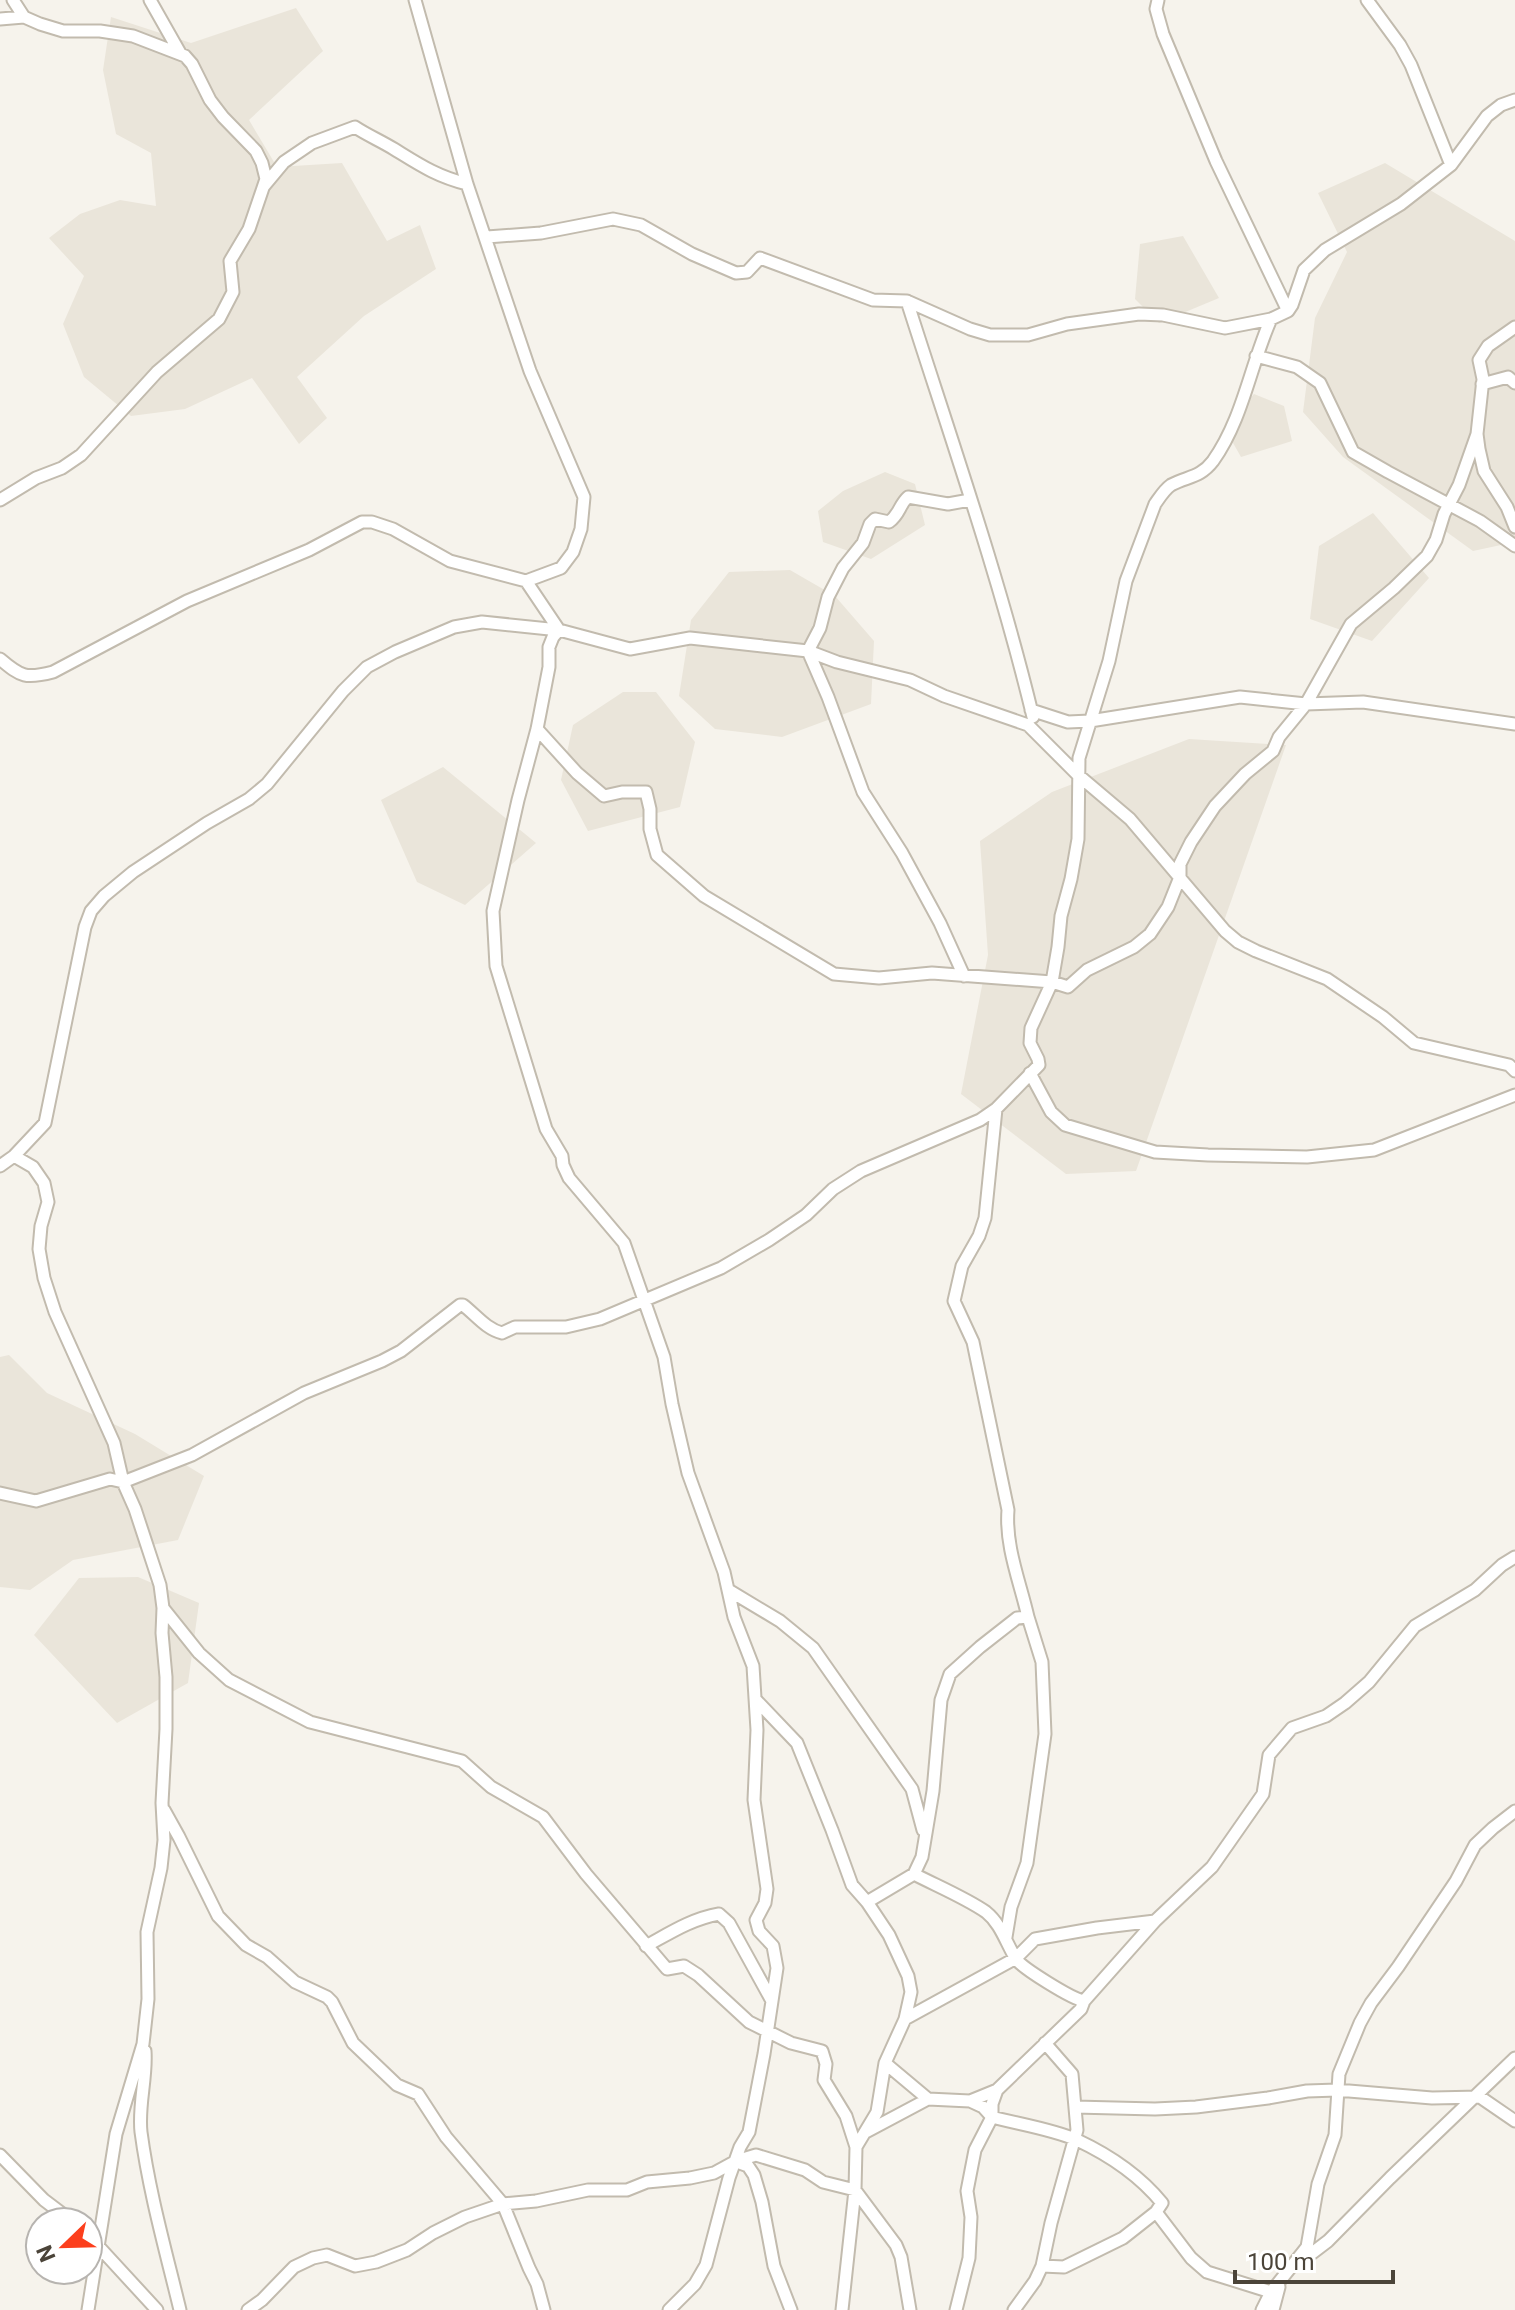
<svg xmlns="http://www.w3.org/2000/svg" width="1515" height="2310" font-family="Roboto,sans-serif">
<style>
.residential{fill:#eae5da}
.lines{fill:none;stroke-linecap:round;stroke-linejoin:round}
.street-casing{stroke:#c2bbae;stroke-width:15}
.street{stroke:#fff;stroke-width:11}
</style>
<rect width="100%" height="100%" fill="#f6f3ec"/>
<path class="residential" d="M296,8L323,51L249,120L277,167L342,163L387,241L420,225L436,269L364,316L297,377L327,418L299,444L252,378L185,409L131,416L84,377L63,324L84,276L49,238L80,214L120,200L156,206L151,153L116,134L103,70L111,17L191,43Z
M1385,163L1515,241V542L1473,551L1343,457L1303,412L1315,318L1347,252L1318,193Z
M1183,236L1219,298L1159,323L1135,299L1140,244Z
M1254,394L1284,406L1292,441L1241,457L1224,427Z
M885,472L915,484L925,525L871,559L823,542L818,511L843,491Z
M1373,513L1429,578L1372,641L1310,619L1319,546Z
M790,570L835,596L874,641L871,704L782,737L715,729L679,696L691,620L729,572Z
M623,692H656L695,742L680,807L588,831L561,780L573,725Z
M1189,739L1286,745L1136,1171L1066,1174L961,1094L988,955L980,841L1052,792Z
M443,767L536,843L465,905L417,882L381,800Z
M9,1355L47,1393L135,1434L204,1476L178,1540L73,1560L30,1590L0,1587V1357Z
M138,1577L199,1603L188,1683L117,1723L34,1635L79,1578Z"/>
<g class="lines">
<defs>
<path id="street" d="M150,0L180,53
M1158,0L1156,9L1163,34L1216,161L1288,311
M1367,0L1400,45L1411,65L1451,165
M0,19L24,17
M264,186L284,162L312,143L355,127C367,135 381,141 394,149C420,165 436,176 467,184
M487,237L541,233L613,219L641,225L692,254L736,273L747,272L760,258L873,300L907,301L970,329L990,335H1028L1067,324L1139,314L1163,315L1225,328L1271,319L1288,311L1292,305L1304,270L1325,250L1401,204L1451,165L1487,116L1501,105L1515,100
M907,301C951,439 999,576 1033,717
M1515,327L1488,346L1479,360L1483,379L1477,434L1479,449L1484,471L1507,507L1515,527
M1256,356L1297,367L1320,383L1353,452L1388,472L1480,521L1515,546
M1482,384L1508,377L1515,383
M0,500L36,478L62,468L81,455L157,372L219,319L233,292L230,261L249,229L266,179L262,163L256,151L223,117L210,100L192,64L185,56L133,36L100,31H63L40,24L24,17L13,0
M526,581L559,630
M559,630L553,637L549,647V667L537,729L518,800L493,911L496,966L546,1129L562,1156L563,1165L569,1178L624,1243L664,1357L672,1404L688,1473L724,1572L734,1617L753,1666L757,1730L754,1800L767,1889L765,1903L756,1920L759,1931L773,1946L777,1968L764,2054L749,2132L740,2147L729,2178L706,2265L695,2284L669,2310
M808,651L828,697L863,792L902,853L940,923L964,976
M808,651L820,628L828,597L843,568L863,543L870,524L875,519L889,522C900,514 899,505 908,497L948,504L970,500
M0,659C21,677 26,679 53,672L187,601L309,550L362,522H372L393,529L450,561L526,581L561,568L573,552L581,529L584,497L530,371L467,184L415,0
M1031,710L1068,722L1090,721L1240,697L1306,704L1363,702L1515,724
M537,729L577,773L604,796L622,792H646L650,809V829L657,855L704,896L834,974L879,978L932,973L1052,982L1068,987L1087,970L1134,947L1150,934L1168,907L1180,877V864L1191,842L1215,806L1245,774L1273,751L1279,737L1306,704L1351,624L1394,588L1427,556L1436,540L1444,514L1459,485L1477,434
M1030,1073L1051,1112L1065,1125L1155,1152L1208,1155L1307,1157L1374,1150L1515,1095
M14,1156L33,1167L44,1183L48,1202L41,1226L39,1249L44,1278L55,1312L114,1443L123,1482L135,1509L160,1585L163,1608L162,1633L166,1677V1729L162,1803L164,1840L161,1868L147,1932L148,1999L143,2044L116,2134L88,2310
M0,1166L14,1156L45,1123L85,927L91,911L104,896L133,872L207,823L249,799L267,784L343,691L367,667L395,652L454,627L482,622L559,630L630,649L690,638L808,651L837,662L910,680L944,696L1028,725L1078,775L1130,819L1225,931L1238,942L1256,951L1327,979L1383,1017L1414,1043L1509,1065L1515,1071
M0,1493L36,1501L110,1479L123,1482L192,1455L304,1393L382,1361L401,1351L460,1305H463C476,1315 486,1329 502,1333L515,1327H566L600,1319L721,1268L769,1240L806,1215L833,1189L861,1171L980,1120L996,1109L1039,1065L1038,1059L1030,1043L1031,1028L1052,982L1058,947L1061,916L1071,879L1078,839L1079,758L1109,661L1126,581L1155,504C1160,497 1164,490 1171,485C1188,476 1200,478 1213,461C1243,419 1250,366 1271,319
M730,1591L780,1621L813,1648L912,1789L923,1830
M163,1608L199,1653L229,1680L310,1722L462,1761L491,1787L543,1817L586,1874L667,1969L684,1966L698,1975L749,2022L791,2043L822,2051L826,2064L824,2080L846,2116L856,2147
M756,1700L797,1743L832,1830L852,1885L867,1902
M164,1810L179,1837L218,1916L246,1945L267,1957L295,1982L327,1997L332,2002L353,2043L397,2085L418,2094L446,2137L503,2204L529,2268L537,2284L544,2310
M914,1874C935,1885 966,1898 986,1912C1001,1924 1006,1943 1016,1959C1022,1968 1072,1999 1084,2001
M1006,1937L1011,1907L1027,1863L1045,1734L1042,1662L1028,1617
M646,1946C670,1933 691,1919 719,1914L729,1923L772,2001
M905,2019L1016,1958L1035,1939L1097,1928L1155,1921
M145,2051C147,2078 138,2105 141,2132C149,2192 166,2252 180,2310
M885,2063L928,2099
M970,2101L997,2090L1081,2009L1084,2001L1155,1921L1212,1867L1263,1794L1269,1755L1292,1728L1326,1716L1345,1703L1369,1682L1415,1626L1475,1590L1502,1565L1515,1557
M1075,2107L1155,2109L1196,2107L1268,2098L1307,2091L1337,2090L1432,2098L1480,2097L1515,2121
M866,2132L928,2099L970,2101L983,2107L992,2117C1018,2124 1052,2129 1077,2140C1109,2155 1140,2176 1162,2203L1156,2212L1191,2258L1207,2272L1271,2292
M0,2155L44,2200L73,2222
M737,2162L748,2166L754,2175L762,2202L774,2266L791,2310
M88,2235L157,2310
M1303,2260L1328,2241L1390,2178L1515,2058
M1042,2266L1064,2267L1123,2238L1156,2212
M248,2310L262,2300L294,2267L313,2258L327,2255L355,2266L376,2262L407,2250L433,2233L465,2217L503,2204L536,2201L588,2190H627L647,2182L690,2178L714,2173L736,2161L756,2155L805,2170L823,2182L855,2190L896,2245L901,2257L910,2310
M842,2310L855,2190L856,2147L877,2112L885,2063L905,2019L911,1992L908,1976L889,1935L867,1902L914,1874L922,1857L933,1791L941,1700L950,1674L980,1647L1017,1618L1028,1617C1020,1582 1005,1546 1008,1510L973,1342L954,1301L962,1266L979,1236L985,1218L996,1109
M956,2310L969,2258L971,2217L967,2191L975,2150L992,2117V2104L997,2090
M1014,2310L1035,2281L1042,2266L1051,2223L1077,2130L1072,2074L1045,2043
M1262,2310L1271,2292L1307,2247L1318,2184L1335,2135L1339,2074L1360,2023L1371,2003L1398,1967L1456,1881L1475,1845L1493,1828L1515,1811
M1273,2310L1279,2287"/>
</defs>
<use href="#street" class="street-casing"/>
<use href="#street" class="street"/>
</g>
<g transform="translate(64 2246) rotate(247)"><circle r="38" fill="#ffffff" stroke="#b7b4b0" stroke-width="2"/>
<path d="M0-6L14 30L0 20L-14 30Z" fill="#fc3f1d"/>
<text y="-12" font-size="22" font-weight="bold" text-anchor="middle" fill="#4b4439">N</text>
</g>
<path d="M1235 2270v12h158v-12" fill="none" stroke="#4b4439" stroke-width="4"/>
<text x="1247" y="2270" font-size="24" fill="#4b4439" stroke="#ffffff" stroke-width="6" paint-order="stroke">100 m</text>
</svg>
